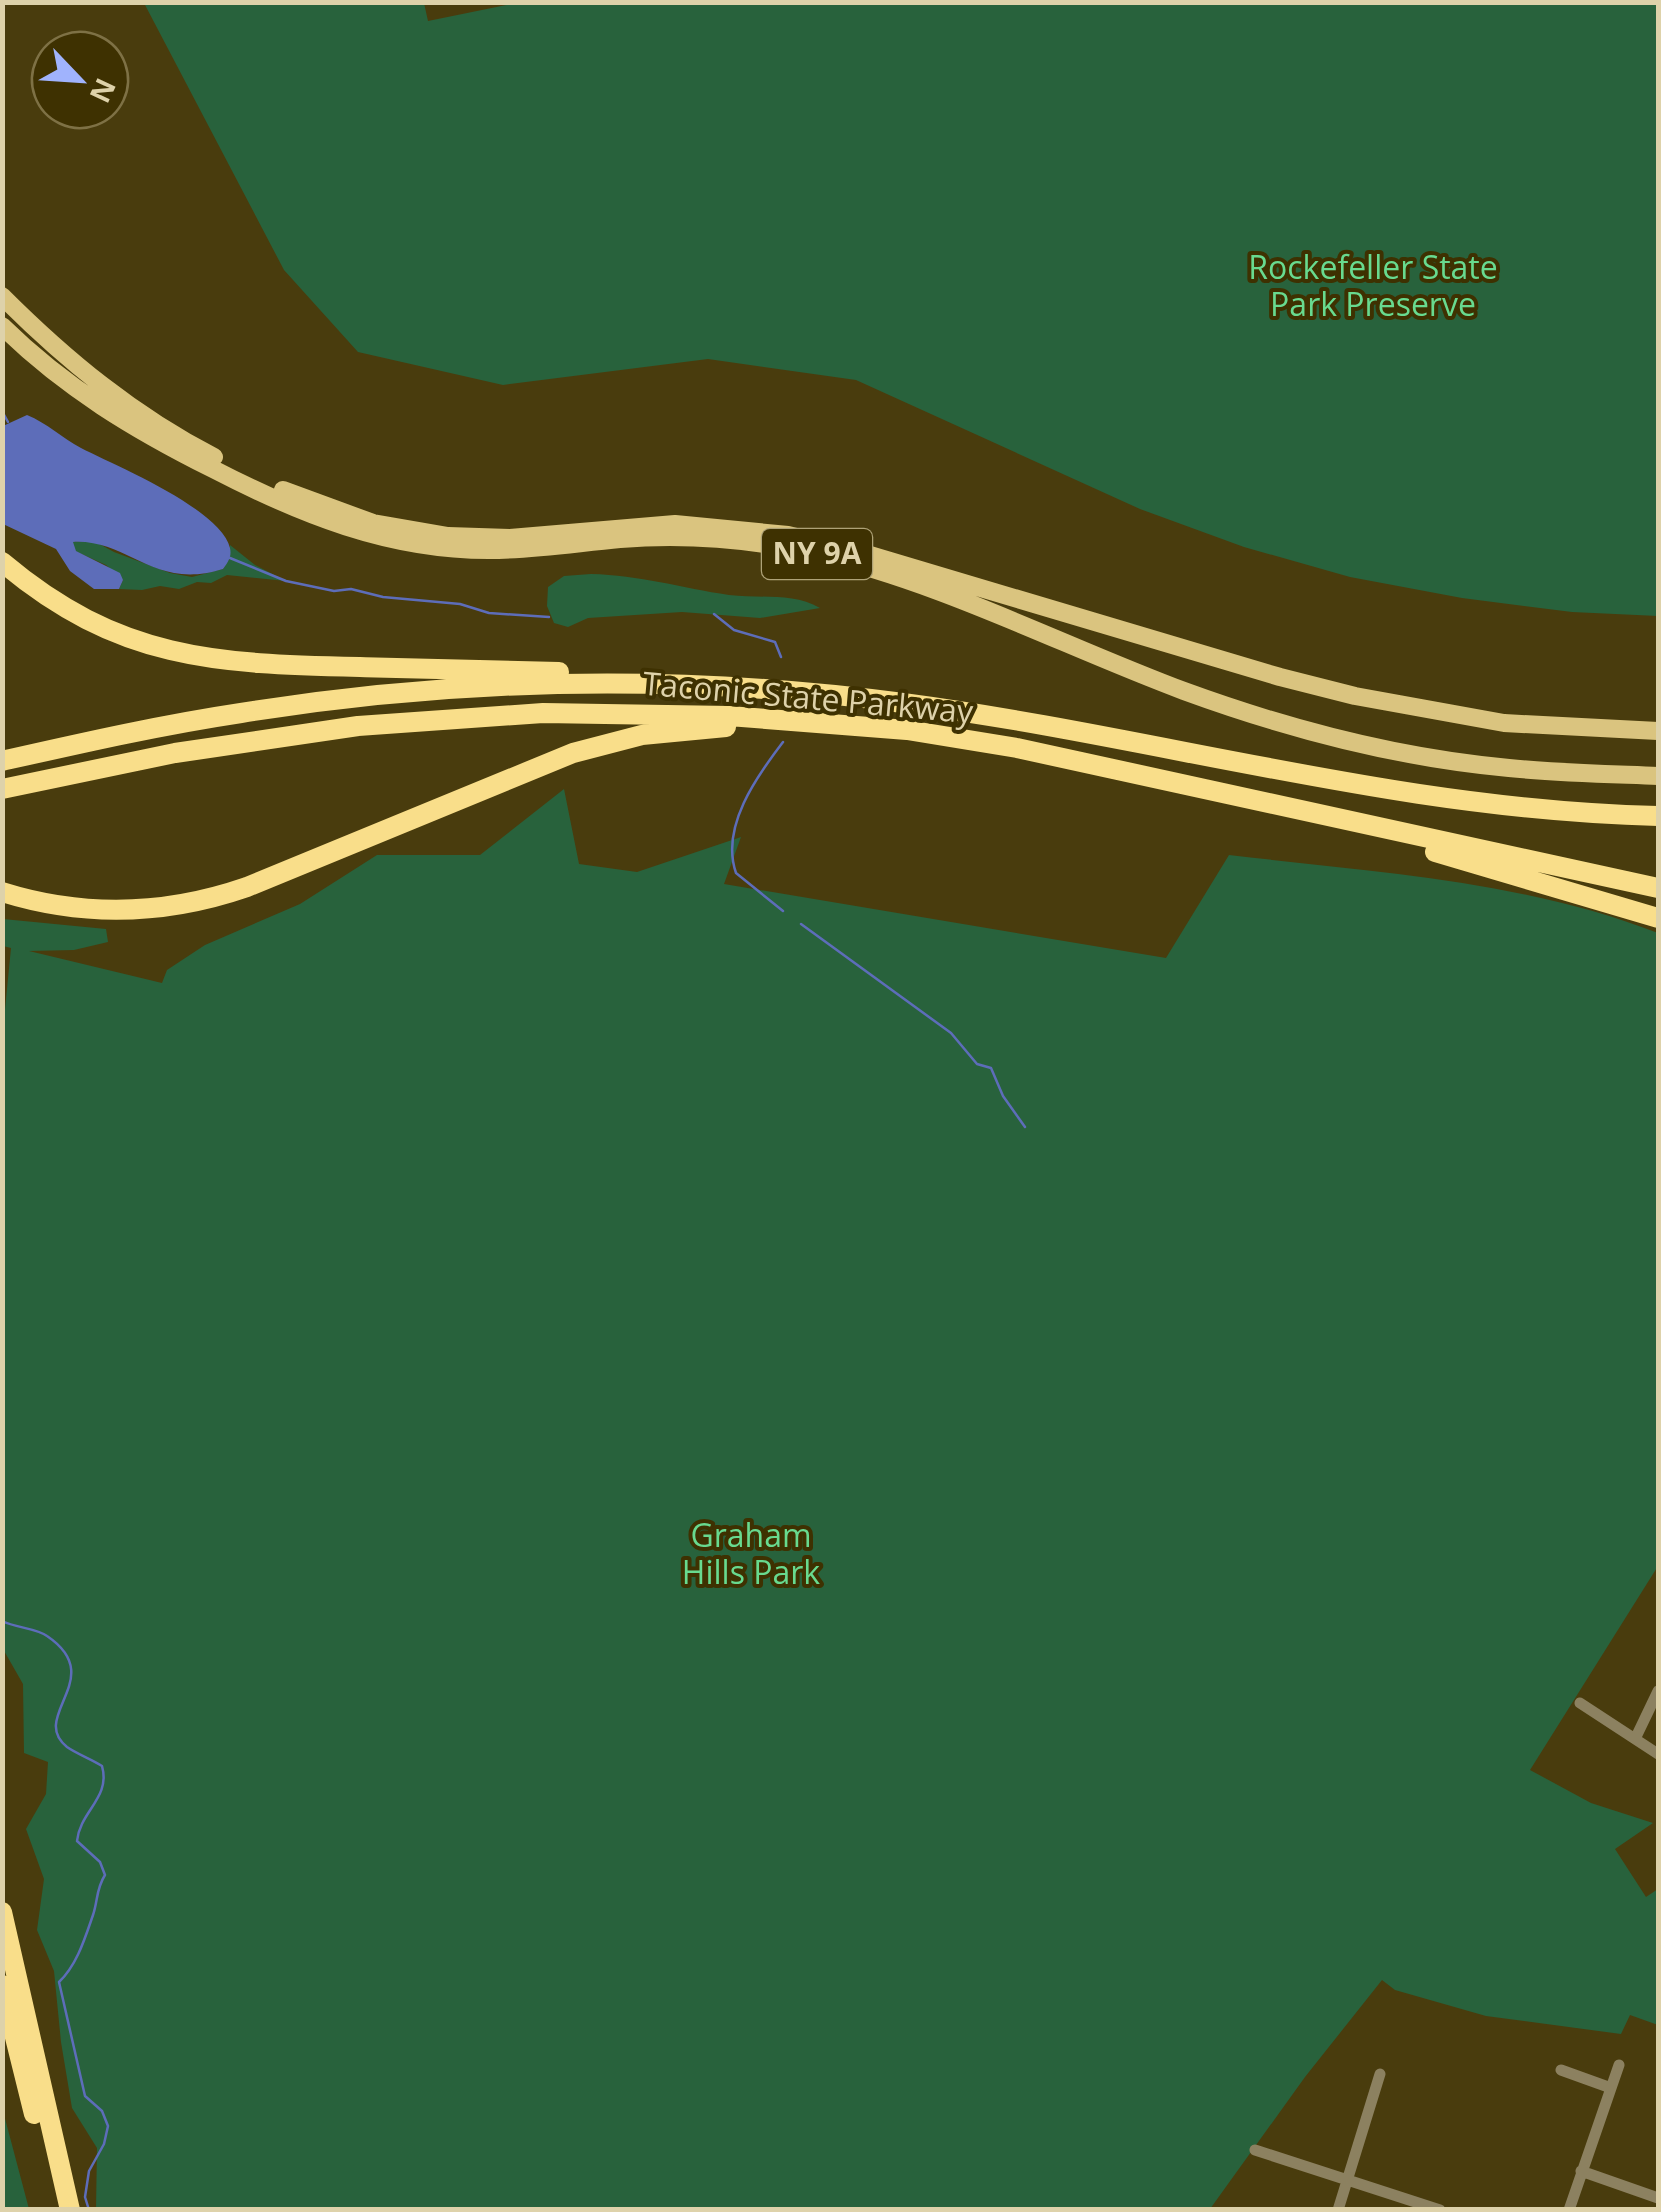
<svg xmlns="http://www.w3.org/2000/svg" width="1661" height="2212" font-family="'Open Sans',sans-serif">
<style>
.green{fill:#28623c}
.water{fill:#5d6db9}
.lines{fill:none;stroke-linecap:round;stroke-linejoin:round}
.stream{stroke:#5d6db9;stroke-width:2.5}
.street{stroke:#8c8160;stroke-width:11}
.primary{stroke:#dac47f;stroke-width:18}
.highway{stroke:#f9de8a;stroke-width:20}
.labels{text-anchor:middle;stroke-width:8;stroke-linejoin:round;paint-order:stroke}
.shield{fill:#3e3101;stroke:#aea277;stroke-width:2.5}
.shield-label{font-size:30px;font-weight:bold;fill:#ded2aa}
.park-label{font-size:32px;fill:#68da8f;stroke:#3e3101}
.street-label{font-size:32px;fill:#ded2aa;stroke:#3e3101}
</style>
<rect width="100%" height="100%" fill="#493c0d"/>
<path class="green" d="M516,3H1658V616L1572,612L1462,598L1350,577L1244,547L1140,509L856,380L708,359L503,385L358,352L284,270L144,3H424L428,21Z
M94,541L114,552L170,573L192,577L223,569L230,558V545L255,565L286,581L227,575L211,583L197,582L179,589L160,586L142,590L119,589L123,580L106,565L75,551L72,542Z
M591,574C639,575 682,588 729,595C760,599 792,592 820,608L760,618L682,612L588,618L568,627L554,623L547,606L548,587L564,576Z
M564,789L579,864L637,872L741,837L724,884L1166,958L1229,855C1372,872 1522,880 1658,933V1566L1530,1770L1591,1803L1653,1823L1615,1849L1646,1897L1658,1889V2025L1630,2015L1621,2034L1486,2016L1395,1990L1382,1980L1305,2077L1210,2209H96L97,2148L72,2108L61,2042L54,1971L37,1930L44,1879L26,1829L46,1794L48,1762L24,1753L23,1684L3,1649L2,1040L11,948L3,946V919L106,929L108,942L74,950L29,951L162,983L167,970L205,945L300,904L377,855H480Z
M2,2111H3L29,2209H3Z"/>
<path class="water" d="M27,415C47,423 62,438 81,448C116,466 221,509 230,548C232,557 228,562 223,569C153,591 129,539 73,542L76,551L120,573L123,580L119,589H94L70,571L56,549L3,524V426Z"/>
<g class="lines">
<path class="stream" d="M2,411L8,422
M230,558L286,581L334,591L351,589L383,597L460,604L489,613L549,617
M714,614L734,630L775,642L781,657
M783,742C757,776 720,827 736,873L783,911
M801,924L951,1033L977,1064L991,1068L1003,1096L1025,1127
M2,1621C16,1628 36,1628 47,1636C109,1678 28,1716 67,1747C77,1754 91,1759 102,1766C111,1798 80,1811 77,1841L100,1862L105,1875C96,1889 98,1900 93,1915C85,1938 77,1965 59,1982L85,2096L102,2111L108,2126L104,2144L89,2171L85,2197L89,2210"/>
<path class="street" d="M1580,1703L1658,1754
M1636,1737L1658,1691
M1561,2070L1611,2088
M1255,2150L1440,2210
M1581,2171L1658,2198
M1338,2210L1380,2074
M1569,2210L1619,2065"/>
<path class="primary" d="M2,296C66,360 134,416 214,457
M2,326C65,388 135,430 213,469C300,514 388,550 489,550C533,550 576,543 620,539C684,534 750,539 813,553C941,582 1061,645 1184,691C1288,729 1398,758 1509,768C1559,773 1609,774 1658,776
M283,490L373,523L448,536L510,538L675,524L788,535L863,553L1280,677L1355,696L1504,723L1658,731"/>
<path class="highway" d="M2,562C118,660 216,664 360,667C426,669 492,670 559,672
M2,761C82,743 161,725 241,713C459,678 684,674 903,703C1159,737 1398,810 1658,816
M2,789L175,753L358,726L543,713L729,716L907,730L1017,748L1658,888
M1435,852L1658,918
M2,892C85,918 166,915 247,887L573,753L642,735L726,727
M2,1912L70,2210
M2,1985L34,2114"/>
</g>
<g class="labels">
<rect class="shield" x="762" y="529" width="110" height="50" rx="8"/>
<g class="shield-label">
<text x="817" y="564">NY 9A</text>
</g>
<g class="park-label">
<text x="1373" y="279">Rockefeller State<tspan x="1373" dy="37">Park Preserve</tspan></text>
<text x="751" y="1547">Graham<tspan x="751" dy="37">Hills Park</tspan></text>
</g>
<g class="street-label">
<text transform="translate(808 698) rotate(5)" y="11">Taconic State Parkway</text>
</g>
</g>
<rect width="1661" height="2212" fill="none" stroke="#ded2aa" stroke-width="10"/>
<g transform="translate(80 80) rotate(115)"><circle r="48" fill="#3e3101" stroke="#7e7145" stroke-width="2.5"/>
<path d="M0-8L18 38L0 25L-18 38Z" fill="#a0b3fd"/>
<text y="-15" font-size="28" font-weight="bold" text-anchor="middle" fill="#ded2aa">N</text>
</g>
</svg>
